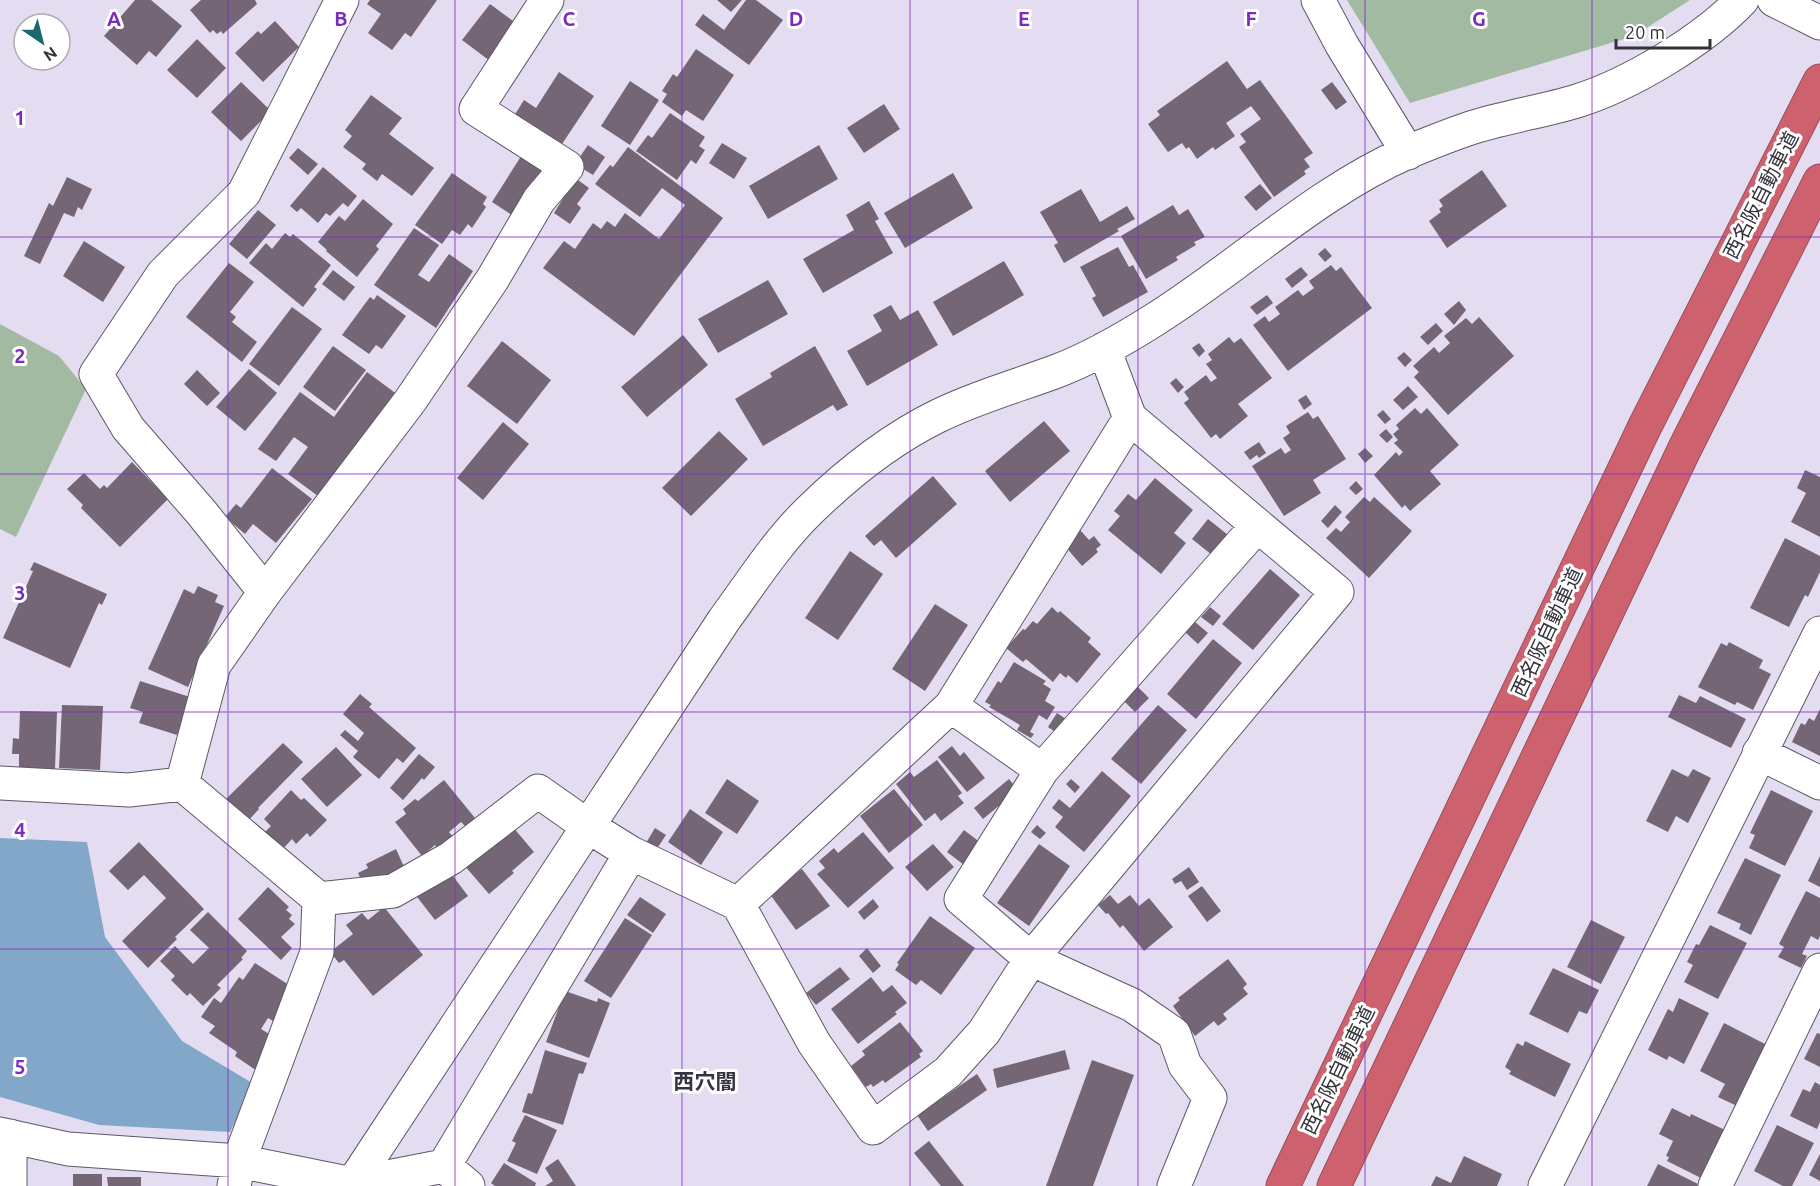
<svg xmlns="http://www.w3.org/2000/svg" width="1820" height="1186" font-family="Ubuntu,'Noto Sans JP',sans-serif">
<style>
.green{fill:#a2baa2}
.water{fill:#83a7c8}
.building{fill:#756675}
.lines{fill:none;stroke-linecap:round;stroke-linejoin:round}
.minor-casing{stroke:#5d5769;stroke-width:35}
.highway-casing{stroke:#98505b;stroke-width:35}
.minor{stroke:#fff;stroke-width:33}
.highway{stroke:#ce616e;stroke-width:33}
.grid{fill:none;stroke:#7b2cbf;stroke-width:1.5;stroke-opacity:0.55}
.labels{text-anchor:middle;stroke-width:6;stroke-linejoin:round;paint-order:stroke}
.street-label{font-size:20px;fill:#333139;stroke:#fff}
.neighbourhood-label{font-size:21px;font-weight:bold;fill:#373242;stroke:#fff}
.grid-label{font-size:20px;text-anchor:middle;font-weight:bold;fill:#7b2cbf;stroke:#fff;stroke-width:6;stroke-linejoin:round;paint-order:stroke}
</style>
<rect width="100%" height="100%" fill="#e4ddf2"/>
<path class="green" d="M1347,0H1690L1634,36L1410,103Z
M0,324L59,356L86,389L16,537L0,529Z"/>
<path class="water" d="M0,838L87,842L105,937L182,1041L254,1084L230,1132L99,1125L0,1097Z"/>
<path class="building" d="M135,0H151L182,26L156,57L149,51L137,65L104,36Z
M201,0H255L257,4L223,34L221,31L217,34L213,30L210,33L190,10Z
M370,0H437L411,37L405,33L392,50L368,33L381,14L367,4Z
M717,0H742L731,12Z
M746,0H756L783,20L749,65L695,25L703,14L724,30Z
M490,4L521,27L494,64L462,40Z
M275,21L299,47L263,82L235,53L258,31L261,34Z
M197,39L226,68L197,98L167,70Z
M696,49L734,75L703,121L686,110L682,116L662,102L667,94L662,91L673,74L677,77Z
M1227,61L1247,89L1260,80L1313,153L1304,159L1310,167L1304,171L1306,174L1274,197L1239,147L1246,142L1240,134L1261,119L1251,106L1226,123L1235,136L1215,150L1213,147L1197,159L1189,147L1186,149L1182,143L1168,152L1148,124L1160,115L1157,111Z
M559,72L594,96L562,144L514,116L524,100L536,108Z
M630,81L659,100L630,145L601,126Z
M241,82L271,111L241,141L211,112Z
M1332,82L1347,102L1336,110L1321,90Z
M371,95L402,118L389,134L434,168L412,196L382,174L377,181L362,169L366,164L343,147L352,136L345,130Z
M884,104L900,129L864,153L847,128Z
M670,113L705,137L699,146L705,150L696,164L691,160L677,180L636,151L648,135L652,138Z
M722,143L747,158L734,179L709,163Z
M588,145L605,157L593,175L575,164Z
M819,145L838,179L768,219L749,186Z
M628,147L723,218L634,336L543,268L564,241L575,249L593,223L601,229L607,221L615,227L625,213L659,239L685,205L662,188L640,217L595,184L610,165L613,167Z
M298,148L318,164L308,175L289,158Z
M525,150L552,168L518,219L492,202Z
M323,167L357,196L348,207L343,203L330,216L326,213L318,223L301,208L297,212L290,206Z
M1482,170L1507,206L1447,248L1429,221L1441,212L1439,209L1443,206L1439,200Z
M452,173L487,197L483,204L486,207L472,228L468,224L460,235L452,230L442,244L415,225Z
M953,173L973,208L905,248L884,213Z
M571,175L589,188L577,204L581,208L570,224L554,213L564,197L558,193Z
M67,177L92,189L82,210L78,207L74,217L64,213L40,264L24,256L49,203L53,206Z
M1260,184L1272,198L1256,211L1244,197Z
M1081,189L1100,222L1127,206L1135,219L1117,229L1119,231L1064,263L1054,245L1058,243L1040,212Z
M363,199L393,224L376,246L379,249L357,277L326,251L327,250L318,242L339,216L345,221Z
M869,201L879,219L875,221L893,253L823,293L803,259L854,230L846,215Z
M1173,205L1179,215L1188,209L1205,237L1194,242L1196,245L1176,257L1178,260L1146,279L1121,236Z
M258,210L276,225L247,259L229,244Z
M414,228L439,245L418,275L429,282L449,254L473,271L436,328L374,285Z
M285,233L290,237L293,234L331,265L314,287L317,289L303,307L249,263L266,243L272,249Z
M84,241L125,267L103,302L63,276Z
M1118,247L1129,267L1133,265L1148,292L1103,317L1092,298L1096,296L1080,267Z
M1325,248L1332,256L1325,262L1318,254Z
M1004,261L1024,295L953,336L933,302Z
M229,263L254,282L230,312L236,317L232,322L257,342L242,362L186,317Z
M1331,265L1336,271L1341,267L1372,308L1288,371L1253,325L1265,316L1269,322L1280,314L1275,307L1298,290L1303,296L1314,288L1309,281Z
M1301,267L1308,275L1292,288L1285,279Z
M333,270L355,287L344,301L322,284Z
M768,280L788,314L718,353L698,319Z
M377,295L406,316L382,349L376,345L369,354L342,335L370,297L374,300Z
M1267,295L1273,303L1257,315L1250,307Z
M1459,301L1466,310L1454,325L1444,314Z
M891,305L900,320L918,310L938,345L867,386L847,351L882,331L873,315Z
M292,307L322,329L279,386L249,364Z
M1479,317L1514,356L1448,415L1414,377L1419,372L1413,366L1434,347L1439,353L1450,343L1444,336L1466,318L1472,324Z
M1436,323L1443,331L1428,345L1420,337Z
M683,335L708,365L647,417L621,387Z
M1229,337L1234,343L1241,338L1272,378L1238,404L1248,416L1220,439L1216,434L1211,438L1184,403L1189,399L1184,392L1206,375L1211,382L1217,378L1206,364L1212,360L1208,354Z
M502,341L551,380L517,424L467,386Z
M1199,343L1205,351L1199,357L1192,348Z
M333,346L366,370L335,411L303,387Z
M815,346L848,405L837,411L833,405L763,446L735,399L772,377L770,373Z
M1404,352L1412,360L1405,367L1397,358Z
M249,369L277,393L245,431L216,407Z
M197,370L220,393L207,406L184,384Z
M367,372L398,395L318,496L288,474L308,447L294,437L276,461L258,449L300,392L334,417Z
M1176,378L1184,387L1178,393L1170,383Z
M1408,386L1418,397L1403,410L1393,400Z
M1306,395L1312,404L1304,410L1298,400Z
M1415,408L1421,414L1427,408L1459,445L1430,471L1441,484L1410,511L1405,505L1402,508L1374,475L1396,452L1399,456L1403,452L1394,443L1398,440L1393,434L1399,429L1396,425Z
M1383,410L1391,419L1385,424L1377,415Z
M1308,412L1313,419L1318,416L1346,459L1313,480L1321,493L1284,516L1252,466L1281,448L1285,454L1291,450L1283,438L1290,433L1286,426Z
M1044,421L1070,451L1010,502L985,471Z
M503,422L529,444L483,500L457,478Z
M1386,429L1393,437L1387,443L1379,435Z
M719,431L748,459L691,516L662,488Z
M1259,442L1266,453L1259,458L1257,455L1250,460L1244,452Z
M1365,448L1373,456L1365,463L1358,454Z
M132,462L168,499L120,547L81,508L83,505L67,489L84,473L100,489L104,485L107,488Z
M272,468L312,499L276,543L253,524L245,534L225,517L236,504L241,508Z
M1805,470L1820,477V537L1791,522L1806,493L1797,488Z
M933,476L957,504L896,558L881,540L874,546L865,536Z
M1155,478L1193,510L1174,533L1186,543L1161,574L1108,530L1120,516L1114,511L1128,494L1136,500Z
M1356,481L1363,489L1356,495L1349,488Z
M1364,497L1370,502L1374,497L1412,531L1369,578L1326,538L1336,528L1341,532L1350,522L1345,517Z
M1335,505L1342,512L1328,528L1321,521Z
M1208,519L1228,535L1212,555L1192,539Z
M1080,530L1089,540L1094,536L1101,545L1096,549L1098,552L1082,566L1064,545Z
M1785,538L1820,556V572L1808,597L1805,595L1789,627L1750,608Z
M850,551L883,574L838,640L805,618Z
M34,562L107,594L102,605L99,603L70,668L3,638L33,571L30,570Z
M1270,569L1300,595L1253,650L1222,624Z
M198,586L218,595L215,602L224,606L188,687L148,669L184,589L194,594Z
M935,604L968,625L925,691L892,669Z
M1052,607L1058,613L1060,611L1091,638L1088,642L1101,654L1077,683L1068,675L1066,678L1060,673L1053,682L1026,659L1023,662L1006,648L1023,629L1025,630L1033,621L1037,624Z
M1210,607L1221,616L1213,626L1201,617Z
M1194,621L1208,633L1198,644L1185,632Z
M1213,639L1242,663L1196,719L1167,694Z
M1729,642L1763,660L1759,668L1771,674L1753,710L1737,702L1735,705L1698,687L1721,643L1727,646Z
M1014,662L1046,681L1043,684L1051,689L1045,701L1055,707L1047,720L1039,715L1030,732L1034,734L1031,738L1017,730L1020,725L989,707L991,705L985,702L998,681L1001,683Z
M140,681L190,697L177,735L139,723L143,712L130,708Z
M1135,684L1149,698L1135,712L1121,698Z
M360,694L372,704L369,707L416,748L403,763L397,758L379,779L353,757L358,751L340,735L345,730L358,741L364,733L343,714Z
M1679,695L1696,703L1700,696L1746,719L1731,748L1668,717Z
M62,705L103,706L100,770L59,768Z
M1158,705L1187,730L1141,784L1111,759Z
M1820,709V756L1792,742L1801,723L1805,725L1809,718L1814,721Z
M20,711L57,712L55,770L19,769V754H12L13,738L19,739Z
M1057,713L1066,719L1057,733L1048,727Z
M283,743L303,762L258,808L259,809L248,821L226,799Z
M952,746L960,756L964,752L985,778L967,792L938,757Z
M336,747L362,775L327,807L301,779Z
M419,754L435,767L424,780L422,778L403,800L390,788Z
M937,760L962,793L958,796L964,803L941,821L935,813L925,821L896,784L910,772L914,777Z
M1672,769L1688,777L1693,769L1711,778L1688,823L1676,816L1668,832L1646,821Z
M1102,771L1131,796L1084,852L1055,827L1063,817L1052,808L1059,799L1070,808Z
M727,779L759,801L737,834L705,813Z
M1009,779L1018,790L983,819L974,808Z
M1071,779L1080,787L1075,793L1066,784Z
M444,780L475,818L465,826L461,822L449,832L454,838L439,851L435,845L422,856L395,822L406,814L403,809L415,799L418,801Z
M894,789L923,825L889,853L860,816Z
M291,790L301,800L304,798L327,820L310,837L307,833L296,844L292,839L281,851L263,834L271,826L264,819Z
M1771,790L1813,811L1785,866L1749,848L1755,835L1750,833Z
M690,809L723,832L701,865L668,842Z
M507,820L534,852L512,871L514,873L489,894L464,865Z
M1037,825L1046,833L1040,839L1031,832Z
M655,828L666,835L656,850L646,843Z
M964,830L981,843L964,865L947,852Z
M863,832L894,868L848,908L817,874L825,868L819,861L834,848L838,853Z
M139,842L204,909L175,937L177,939L148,968L122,941L166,898L144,875L128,890L109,871Z
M933,844L954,867L927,891L905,867Z
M1039,844L1070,866L1029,926L997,903Z
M396,849L405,869L365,888L358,873L368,868L366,864Z
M1820,856V887L1808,881Z
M1745,858L1781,875L1751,935L1739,929L1741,924L1717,913Z
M1189,867L1199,882L1187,890L1181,881L1175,884L1172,879Z
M447,868L468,896L435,920L414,893Z
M802,869L830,906L796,930L769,893Z
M1202,886L1221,911L1207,922L1188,896Z
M268,887L289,907L286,910L292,915L289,919L295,924L281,937L292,948L281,960L238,919Z
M1806,891L1820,898V936L1818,940L1811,936L1802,954L1807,956L1801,968L1778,957L1784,947L1779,944Z
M1110,895L1118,904L1130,895L1139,906L1149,898L1173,927L1144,951L1123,925L1120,928L1108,913L1106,914L1098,905Z
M640,897L666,914L653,933L627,915Z
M873,899L879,907L864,920L858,912Z
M384,907L423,955L373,996L344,960L339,963L330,952L353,934L346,925L362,913L368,920Z
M208,912L247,951L241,958L243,959L217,985L221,988L203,1006L190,993L187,996L171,980L175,976L160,961L175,946L193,964L209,948L190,930Z
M930,916L975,948L941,995L921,980L916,985L895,970L899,964L897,963Z
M625,918L652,935L611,998L584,981Z
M1591,920L1625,937L1601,984L1567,967Z
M1710,925L1747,943L1718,999L1684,982L1693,965L1687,962L1696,944L1699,945Z
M867,948L881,966L873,973L859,956Z
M1228,959L1247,984L1243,988L1248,994L1223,1014L1227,1019L1218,1026L1214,1021L1195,1036L1173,1006L1180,1000L1178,998Z
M255,963L292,987L283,1005L273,1021L268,1018L261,1029L279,1040L257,1071L235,1056L237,1052L209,1033L215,1026L201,1017L214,998L221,1003L239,977L243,980Z
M840,967L850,979L816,1005L806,993Z
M1553,968L1599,990L1587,1014L1579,1011L1568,1033L1529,1014Z
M871,977L883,992L892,985L907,1003L895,1012L897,1014L858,1044L831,1009Z
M565,991L597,1002L598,998L610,1003L589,1058L546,1042Z
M1679,998L1709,1013L1684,1064L1669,1056L1667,1060L1648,1050L1668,1009L1673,1012Z
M900,1022L923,1051L919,1054L921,1057L885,1083L883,1080L873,1087L871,1084L866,1087L851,1066L865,1055L862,1051Z
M1724,1023L1767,1045L1737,1106L1718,1097L1725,1084L1700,1071Z
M1817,1033L1820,1034V1067L1804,1059Z
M1525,1041L1571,1064L1555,1097L1509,1074L1511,1071L1505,1067L1517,1043L1523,1046Z
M545,1050L587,1063L583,1074L579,1073L563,1125L522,1112L528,1093L532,1094Z
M1065,1050L1070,1069L997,1088L993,1069Z
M1092,1060L1134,1075L1093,1186H1046Z
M977,1074L987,1090L928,1131L917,1115Z
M1815,1082L1820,1085V1122L1817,1129L1790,1116L1803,1089L1810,1092Z
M1672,1108L1690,1117L1691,1114L1725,1130L1701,1178L1667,1161L1669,1157L1666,1156L1673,1141L1659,1134Z
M525,1115L557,1130L537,1174L507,1161L516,1143L512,1141Z
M1777,1125L1814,1143L1792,1186H1783L1754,1171Z
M929,1141L964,1186H941L914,1153Z
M1820,1154V1181L1809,1175Z
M1464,1156L1502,1174L1497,1186H1431L1436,1176L1451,1183Z
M558,1159L576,1186H545L553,1181L545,1168Z
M504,1163L536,1183L535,1186H495L491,1183Z
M1658,1164L1698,1184L1697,1186H1647Z
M73,1174H102V1186H73Z
M107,1177H141V1186H108Z"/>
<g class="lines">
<defs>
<path id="minor" d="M1318,0L1342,45L1408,153
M1774,0L1820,23
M1104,349L1130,418L1337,592L1031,959L961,899L1042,770L1257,526
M265,592L201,512L128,428L96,374L163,274L244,193L342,0
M951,706L1042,770
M1759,753L1820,783
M0,783L129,790L182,784L319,899L393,891L451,858L538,791L589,827L631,853
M182,784L214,665L265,592L410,401L492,280L539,200L567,167L476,109L547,0
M738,904L814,1043L873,1128L948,1072L984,1032L1031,959L1132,1005L1174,1034L1185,1065L1210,1098L1174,1186
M0,1134L68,1149L239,1161L352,1184L444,1166L631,853L738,904L951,706L1130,418
M444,1166L468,1186
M10,1186V1136
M234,1186L239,1161L317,952L319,899
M351,1186L724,620C751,583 777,542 810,510C847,474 891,439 938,416C976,397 1017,386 1057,371C1091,358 1124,339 1154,320C1240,266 1315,193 1408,152C1430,143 1454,133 1477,126C1510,116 1544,111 1577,101C1631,84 1704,40 1742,0
M1545,1186L1820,633
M1715,1186L1820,970"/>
<path id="highway" d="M1283,1186L1645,426L1820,81
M1334,1186L1685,448L1820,181"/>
</defs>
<use href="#minor" class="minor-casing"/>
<use href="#highway" class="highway-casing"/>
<use href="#minor" class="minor"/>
<use href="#highway" class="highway"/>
</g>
<path class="grid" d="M228,0V1186M455,0V1186M682,0V1186M910,0V1186M1138,0V1186M1365,0V1186M1592,0V1186M0,237H1820M0,474H1820M0,712H1820M0,949H1820"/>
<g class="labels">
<g class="street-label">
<text transform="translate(1761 195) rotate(-63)" y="7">西名阪自動車道</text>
<text transform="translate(1547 632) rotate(-65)" y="7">西名阪自動車道</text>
<text transform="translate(1338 1070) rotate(-64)" y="7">西名阪自動車道</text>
</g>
<g class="neighbourhood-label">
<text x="705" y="1089">西穴闇</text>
</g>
</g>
<g class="grid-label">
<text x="114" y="26">A</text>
<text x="341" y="26">B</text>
<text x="569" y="26">C</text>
<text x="796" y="26">D</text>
<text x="1024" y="26">E</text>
<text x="1251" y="26">F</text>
<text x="1479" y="26">G</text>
<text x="20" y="125">1</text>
<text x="20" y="363">2</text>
<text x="20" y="600">3</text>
<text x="20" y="837">4</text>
<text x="20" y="1074">5</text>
</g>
<g transform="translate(42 42) rotate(145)"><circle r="28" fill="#ffffff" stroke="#adadb0" stroke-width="1.5"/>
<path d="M0-4.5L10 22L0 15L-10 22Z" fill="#1b696b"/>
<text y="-9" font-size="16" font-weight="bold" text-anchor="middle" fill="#333139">N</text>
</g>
<path d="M1616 39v9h94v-9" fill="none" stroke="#333139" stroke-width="3"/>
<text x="1625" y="39" font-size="18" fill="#333139" stroke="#ffffff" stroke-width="4.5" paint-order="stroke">20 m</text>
</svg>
